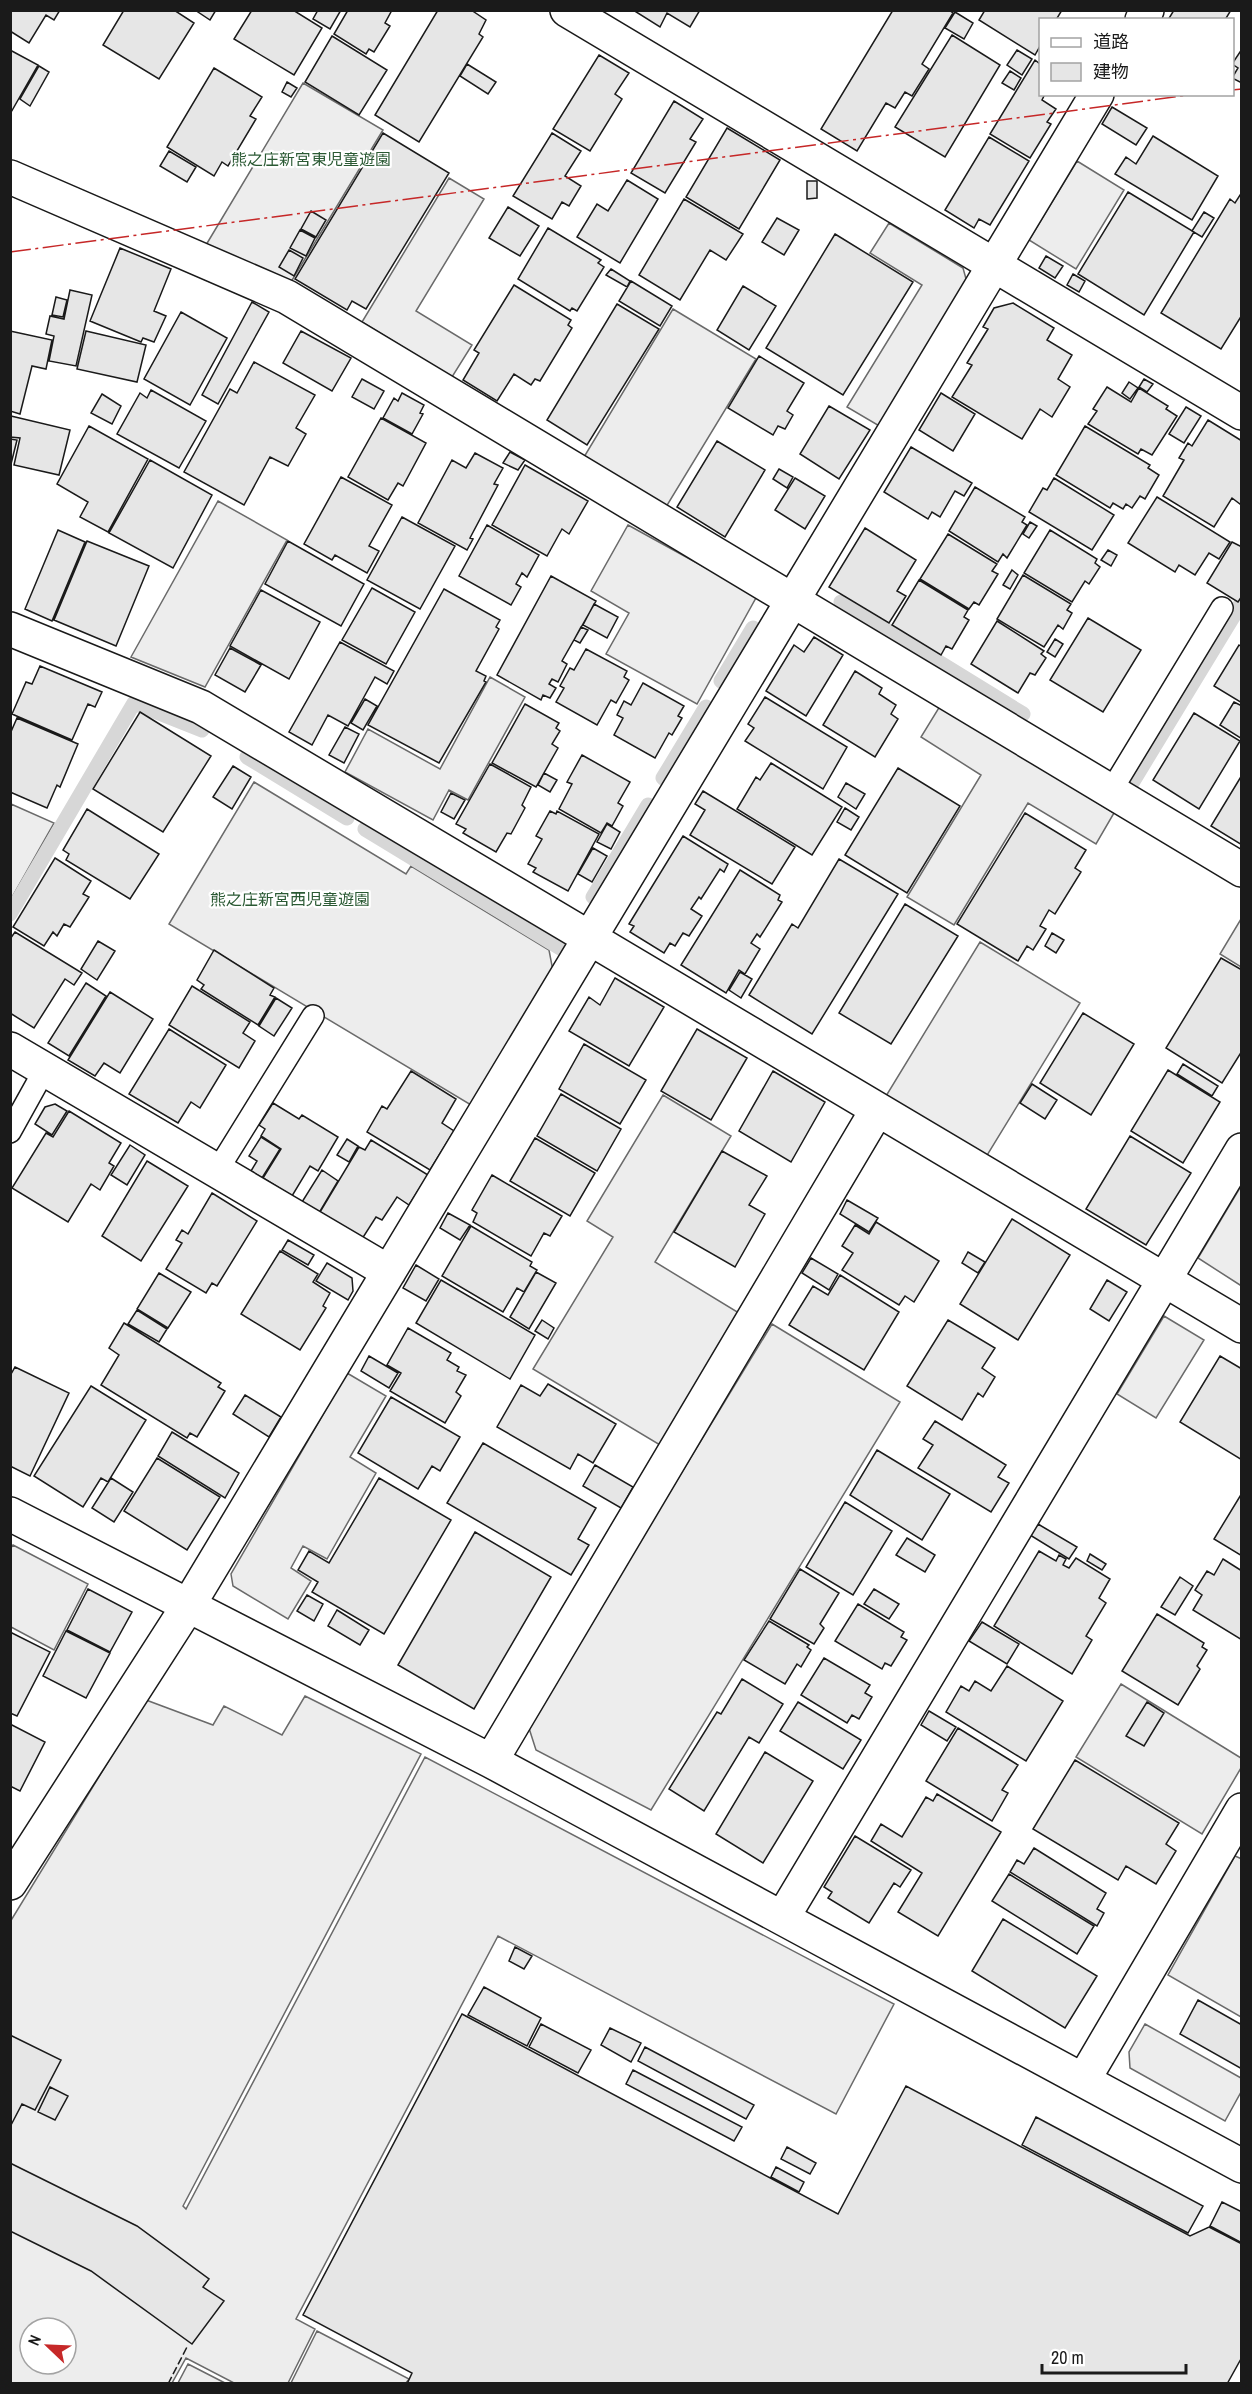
<svg xmlns="http://www.w3.org/2000/svg" width="1252" height="2394" font-family="'Archivo Narrow','Noto Sans JP',sans-serif">
<style>
.built{fill:#ededed;stroke:#6a6a6a;stroke-width:1.5;fill-rule:evenodd}
.lines{fill:none;stroke-linecap:round;stroke-linejoin:round}
.stream{stroke:#d7d7d7;stroke-width:15}
.building{fill:#e6e6e6;stroke:#1a1a1a;stroke-width:1.5}
.service-casing{stroke:#1a1a1a;stroke-width:24}
.minor-casing{stroke:#1a1a1a;stroke-width:36}
.service{stroke:#fff;stroke-width:21}
.minor{stroke:#fff;stroke-width:33}
.fence{stroke:#1a1a1a;stroke-width:1.5;stroke-dasharray:8 3;stroke-linecap:butt}
.power{stroke:#c62828;stroke-width:1.5;stroke-dasharray:21 4.5 3 4.5;stroke-linecap:butt}
.labels{text-anchor:middle;stroke-width:4.5;stroke-linejoin:round;paint-order:stroke}
.park-label{font-size:16px;fill:#2b5a34;stroke:#fff}
</style>
<rect width="100%" height="100%" fill="#fff"/>
<path class="built" d="M303,83L383,130L291,282L206,245Z
M1077,161L1124,190L1076,269L1029,240Z
M449,178L484,199L416,311L472,345L452,377L362,322Z
M889,223L963,268L968,286L881,427L847,407L922,285L870,253Z
M673,309L756,359L666,507L584,457Z
M218,501L287,540L205,687L131,657Z
M628,525L757,596L697,704L606,654L629,613L591,591Z
M490,677L525,697L468,800L449,790L433,820L345,772L368,729L440,769Z
M940,706L1114,813L1096,844L1028,803L954,925L907,897L981,775L921,737Z
M254,782L406,874L411,866L549,950L553,971L471,1105L169,924Z
M11,804L54,823L11,899Z
M1241,919V967L1220,954Z
M980,942L1080,1003L986,1157L886,1096Z
M663,1095L731,1136L655,1262L739,1313L660,1445L533,1369L613,1237L587,1221Z
M1241,1186L1242,1283L1240,1285L1198,1258Z
M1164,1316L1204,1340L1156,1418L1117,1394Z
M772,1324L900,1402L651,1810L536,1750L528,1725Z
M347,1373L386,1396L350,1457L376,1473L327,1559L303,1546L291,1568L311,1581L288,1619L233,1586L231,1574Z
M13,1545L88,1584L54,1650L11,1627L10,1549Z
M1121,1684L1241,1758V1768L1202,1834L1076,1757Z
M305,1696L421,1754L183,2206L186,2209L425,1757L894,2004L836,2114L498,1936L296,2319L315,2329L288,2383H234L186,2358L172,2383H11L10,1922L146,1700L213,1725L224,1706L282,1735ZM30,2328H66V2364H30Z
M1235,1856L1242,1859L1241,2017L1168,1975Z
M1145,2024L1241,2078V2092L1225,2121L1130,2068L1129,2052Z
M317,2331L409,2379L406,2383H291Z
M188,2364L225,2383H178Z"/>
<g class="lines">
<path class="stream" d="M841,602L1023,714
M721,681L753,628
M247,757L347,818
M663,778L706,707
M1132,783L1242,602
M365,829L562,949
M593,897L648,805
M10,914L134,703L202,730"/>
</g>
<path class="building" d="M10,10H60L54,20L46,15L29,43L10,31Z
M124,10H174L194,23L159,79L103,45Z
M195,10H216L210,20Z
M252,10H293L322,28L294,75L234,39Z
M318,10H341L330,29L313,19Z
M348,10H392L385,23L390,26L374,52L369,49L366,54L334,34Z
M438,10H471L486,20L479,34L483,37L419,142L375,115Z
M633,10H700L690,27L667,13L660,27Z
M893,10H949L953,13L922,64L929,69L912,96L905,92L895,108L886,103L857,151L821,129Z
M985,10H1062L1056,20H1040V46L1035,55L979,20Z
M1174,10H1231L1225,20H1168Z
M955,12L973,23L964,39L945,28Z
M952,35L1000,65L945,157L895,127Z
M332,36L387,70L359,115L305,82Z
M1242,49V83L1232,78L1238,68L1232,64Z
M10,50L38,65L10,114Z
M1017,50L1032,59L1022,75L1007,65Z
M599,55L629,73L615,94L622,99L590,151L553,129Z
M1035,60L1040,64V94H1045L1042,100L1056,109L1047,122L1051,124L1030,158L990,134Z
M467,64L496,82L488,94L460,76Z
M39,66L49,72L30,106L20,99Z
M214,68L262,97L250,116L256,119L228,166L222,162L214,176L167,147Z
M1010,71L1021,78L1014,90L1002,83Z
M287,82L297,88L291,97L282,92Z
M674,101L703,119L690,139L696,142L665,193L631,173Z
M1112,107L1147,128L1136,145L1102,124Z
M727,128L780,160L739,229L686,197Z
M383,133L449,173L366,309L352,301L347,310L295,279Z
M552,133L581,151L565,176L581,186L569,206L562,202L552,219L513,196Z
M1153,136L1218,176L1192,220L1115,174L1126,157L1136,164Z
M989,137L1029,161L990,225L979,219L974,228L945,210Z
M169,151L196,167L187,182L160,166Z
M627,180L658,199L620,263L577,237L597,204L608,211Z
M807,181H817V198L807,199Z
M1128,192L1194,232L1144,315L1078,274Z
M1242,192V315L1221,349L1161,313L1230,199L1235,203Z
M684,199L743,234L726,260L710,250L680,300L639,275Z
M508,207L539,226L520,256L489,238Z
M311,211L326,220L316,237L301,229Z
M1204,212L1214,218L1202,237L1192,231Z
M777,218L799,230L784,255L762,242Z
M548,228L601,260L598,263L604,267L577,311L572,308L570,311L518,279Z
M300,230L315,238L306,256L290,248Z
M835,234L913,282L843,395L766,348Z
M120,248L171,269L154,311L166,316L154,342L143,338L141,342L90,321Z
M289,250L303,258L294,276L279,267Z
M1046,256L1063,266L1055,278L1039,268Z
M611,269L630,281L627,287L606,275Z
M1073,274L1085,281L1079,292L1067,285Z
M631,281L672,306L660,326L619,301Z
M514,285L571,320L568,325L572,328L540,381L535,379L531,385L514,374L497,401L463,380L479,353L474,350Z
M743,286L776,306L749,350L717,330Z
M70,290L92,295L76,366L49,361L54,336L46,334L50,316L64,319Z
M56,297L67,300L63,317L52,315Z
M252,302L269,312L218,404L202,395Z
M1013,303L1054,328L1047,340L1072,355L1058,379L1070,387L1052,417L1040,409L1022,439L952,397L972,365L967,363L988,329L983,327L994,308Z
M617,304L659,329L587,445L547,420Z
M181,312L227,338L190,405L144,379Z
M10,331L52,340L46,369L32,366L20,414L10,411Z
M86,331L146,345L137,382L77,369Z
M301,331L351,358L332,391L283,363Z
M759,356L804,383L787,411L793,415L785,429L778,426L773,435L728,408Z
M254,362L315,395L296,428L306,434L288,466L270,457L244,505L184,472L230,389L237,393Z
M362,379L384,391L374,409L352,397Z
M1144,379L1153,384L1147,392L1139,387Z
M1129,382L1138,388L1130,399L1122,393Z
M1107,387L1131,402L1139,388L1168,406L1166,409L1177,416L1152,455L1141,449L1138,454L1088,424L1097,411L1093,409Z
M151,390L206,421L179,468L117,434L140,393L147,398Z
M402,393L424,405L420,413L423,414L412,434L383,418L394,398L398,401Z
M941,393L975,414L953,451L919,430Z
M102,394L121,406L112,424L91,413Z
M829,406L870,430L839,479L800,454Z
M1186,407L1201,416L1184,443L1169,434Z
M11,416L70,430L59,475L14,465L20,438L10,437Z
M381,418L426,443L403,486L398,483L388,500L348,477Z
M1208,420L1242,441V502L1240,504L1232,498L1214,527L1163,496L1184,460L1179,458L1188,443L1192,446Z
M89,426L148,459L108,532L80,517L88,502L57,484Z
M1085,426L1150,465L1148,468L1159,475L1145,499L1140,496L1132,508L1126,504L1123,509L1113,503L1110,508L1056,475Z
M10,439L17,440L10,468Z
M717,441L765,470L725,537L677,507Z
M911,447L972,483L964,496L955,491L940,517L932,512L928,519L884,492Z
M510,452L525,460L518,470L503,463Z
M475,453L503,468L494,484L498,485L470,538L473,539L467,550L418,523L452,460L466,468Z
M150,460L212,495L173,568L109,533Z
M525,465L588,501L569,534L562,529L547,556L492,525Z
M779,469L793,477L787,488L773,479Z
M341,477L392,505L369,546L379,551L367,573L335,555L332,560L304,544Z
M795,478L825,496L805,529L775,510Z
M1054,478L1114,515L1092,550L1029,512L1043,488L1047,490Z
M975,487L1025,517L1022,522L1027,525L1007,558L1003,554L998,562L949,531Z
M1157,497L1230,542L1219,559L1209,553L1195,575L1179,565L1175,572L1128,543Z
M402,517L455,546L420,609L367,580Z
M1030,522L1037,526L1029,538L1023,534Z
M487,525L539,555L527,577L522,573L516,584L521,587L511,605L459,576Z
M865,528L916,560L897,591L906,596L889,623L829,587Z
M58,530L85,542L52,621L25,609Z
M1050,530L1097,559L1095,563L1100,567L1089,584L1085,581L1072,602L1024,573Z
M948,534L997,564L992,571L998,574L979,605L974,602L969,609L920,579Z
M87,541L149,566L116,646L54,620Z
M288,541L364,584L341,626L265,584Z
M1232,542L1242,547V596L1238,602L1207,583Z
M1108,550L1117,555L1111,566L1101,560Z
M1012,570L1018,575L1010,589L1003,585Z
M1023,575L1071,604L1067,610L1072,613L1063,629L1058,625L1044,647L997,619Z
M551,576L596,601L562,661L567,664L558,682L552,679L549,684L556,688L550,698L543,695L541,700L497,675Z
M919,580L968,610L964,617L969,620L952,649L946,646L941,655L892,625Z
M372,588L415,612L386,664L342,640Z
M444,589L500,620L496,627L499,629L476,671L486,676L484,681L486,682L439,763L368,725Z
M261,590L320,622L289,679L230,646Z
M594,604L618,617L607,638L583,625Z
M1088,618L1141,650L1103,712L1050,680Z
M997,621L1044,651L1041,654L1046,658L1035,675L1030,673L1018,693L971,664Z
M581,627L588,630L580,643L574,640Z
M814,637L843,655L806,716L766,691L794,645L804,652Z
M1055,639L1063,644L1055,657L1047,652Z
M340,642L394,671L387,684L375,677L348,726L328,715L312,745L289,732Z
M1239,645L1242,647V703L1214,686Z
M230,648L261,665L245,692L215,675Z
M586,649L627,671L624,677L629,680L616,703L611,700L597,725L556,702L564,688L560,686L570,668L574,670Z
M40,666L102,692L95,707L88,704L72,740L12,714L26,682L32,684Z
M855,671L882,688L879,694L896,705L891,714L898,719L875,757L823,725Z
M643,683L684,706L678,716L682,718L672,735L669,733L655,758L614,735L623,718L617,715L624,701L631,705Z
M765,697L847,747L823,789L745,741L754,728L748,724Z
M365,699L377,706L363,730L351,723Z
M1234,702L1242,706V739L1220,725Z
M525,704L559,723L556,728L560,731L552,744L558,748L536,787L492,763Z
M140,712L211,756L163,832L93,789Z
M1194,713L1240,741L1199,809L1153,780Z
M17,718L78,744L60,787L57,785L47,808L10,792V734Z
M345,727L359,734L344,763L329,755Z
M582,755L630,782L618,803L623,806L612,826L607,823L601,833L559,809L572,784L567,782Z
M771,763L842,807L812,855L737,809L756,777L760,780Z
M490,764L531,787L522,805L525,808L511,834L507,833L496,852L463,833L466,829L456,824Z
M233,766L251,777L232,809L213,797Z
M898,768L960,806L907,893L845,855Z
M544,773L557,780L550,792L538,785Z
M1242,775V845L1211,826Z
M846,783L865,794L856,809L838,797Z
M703,791L795,847L772,884L690,835L705,810L695,804Z
M451,793L465,800L454,819L441,812Z
M845,808L859,817L851,830L837,822Z
M87,809L159,854L130,899L66,860L69,854L63,850Z
M550,811L556,814L557,811L599,834L568,891L533,872L536,868L528,864L542,839L536,836Z
M1025,813L1086,850L1075,868L1081,872L1055,914L1049,910L1040,926L1046,929L1033,950L1027,946L1018,961L957,924Z
M607,824L620,832L611,849L597,842Z
M683,836L728,864L724,872L720,869L701,899L699,897L691,909L702,916L689,936L683,933L675,946L670,943L664,953L630,932L634,926L629,924Z
M593,848L607,856L592,882L578,874Z
M55,858L91,881L83,894L89,897L70,927L64,924L57,936L53,932L44,946L13,927Z
M839,859L898,894L812,1034L749,995L792,924L798,928Z
M740,870L780,895L778,900L782,902L760,937L757,934L751,943L760,949L745,974L739,970L726,993L681,965Z
M905,904L958,936L891,1044L839,1013Z
M15,932L82,973L74,985L65,979L34,1028L10,1013V939Z
M1052,933L1064,940L1056,953L1045,946Z
M98,941L115,951L97,980L81,969Z
M214,950L274,988L270,995L275,997L258,1025L201,989L204,985L197,980Z
M1221,958L1242,970V1051L1222,1083L1166,1048Z
M740,972L752,979L741,998L729,990Z
M615,978L664,1007L629,1066L569,1031L589,997L600,1005Z
M86,983L106,996L69,1056L48,1043Z
M192,986L250,1022L243,1033L255,1041L239,1068L169,1025Z
M110,992L153,1019L120,1073L104,1063L95,1076L68,1060Z
M276,998L292,1008L274,1036L259,1026Z
M1083,1013L1134,1044L1091,1115L1040,1083Z
M169,1029L226,1065L200,1108L191,1102L178,1123L129,1094Z
M697,1029L747,1058L711,1120L661,1091Z
M584,1044L646,1080L620,1124L559,1089Z
M1183,1064L1218,1086L1212,1096L1177,1074Z
M1168,1070L1220,1102L1183,1163L1131,1131Z
M411,1071L456,1099L442,1123L454,1131L430,1170L367,1132L382,1106L387,1109Z
M773,1071L825,1102L791,1162L739,1131Z
M1032,1084L1057,1100L1045,1119L1020,1103Z
M561,1094L621,1129L597,1171L537,1136Z
M273,1103L299,1119L302,1115L338,1137L318,1171L310,1166L292,1196L263,1178L281,1149L261,1136L265,1129L259,1125Z
M55,1104L67,1111L52,1135L35,1124L45,1107Z
M69,1111L121,1143L109,1163L114,1166L100,1190L91,1184L68,1222L12,1188L46,1133L53,1137Z
M1130,1136L1191,1173L1146,1245L1086,1209Z
M261,1137L280,1149L262,1178L251,1171L257,1161L249,1156Z
M535,1138L595,1173L570,1216L510,1181Z
M347,1139L358,1146L349,1162L337,1155Z
M371,1140L428,1175L409,1205L397,1197L382,1220L376,1217L362,1239L320,1212L359,1147L365,1150Z
M130,1145L145,1155L127,1185L111,1175Z
M722,1151L767,1176L749,1205L765,1214L735,1267L674,1232Z
M147,1161L188,1186L141,1261L102,1236Z
M322,1170L338,1181L319,1213L302,1202Z
M492,1175L562,1216L550,1236L544,1233L531,1256L473,1222L477,1213L472,1210Z
M212,1193L257,1221L217,1286L212,1283L206,1293L166,1269L182,1243L176,1240L182,1230L188,1234Z
M847,1200L878,1218L869,1232L840,1214Z
M448,1213L470,1225L460,1240L440,1228Z
M1012,1219L1070,1255L1018,1340L960,1304Z
M876,1222L939,1261L914,1302L905,1296L899,1305L842,1270L853,1253L842,1246L855,1225L869,1234Z
M471,1226L532,1262L530,1266L537,1270L524,1292L517,1288L503,1312L442,1276Z
M288,1240L314,1255L308,1265L282,1250Z
M280,1251L318,1274L313,1282L330,1293L323,1306L326,1308L300,1350L241,1314Z
M968,1252L985,1262L978,1273L962,1263Z
M811,1258L838,1274L829,1290L802,1273Z
M327,1263L352,1278L353,1291L348,1300L316,1281Z
M416,1265L439,1279L426,1301L403,1288Z
M536,1272L556,1283L529,1329L510,1317Z
M159,1273L191,1292L168,1328L137,1309Z
M840,1275L899,1312L864,1370L789,1325L813,1286L828,1295Z
M441,1280L535,1335L510,1379L416,1323Z
M1107,1280L1127,1292L1109,1321L1090,1309Z
M137,1310L167,1329L159,1342L128,1324Z
M542,1320L554,1328L548,1339L535,1331Z
M948,1320L995,1348L982,1368L995,1377L983,1397L978,1393L962,1420L907,1386Z
M124,1323L221,1383L218,1387L225,1391L197,1437L190,1433L187,1438L101,1385L119,1355L109,1348Z
M408,1328L451,1353L447,1360L459,1367L457,1371L466,1375L456,1392L461,1396L445,1423L390,1391L401,1373L387,1365Z
M369,1356L398,1373L389,1388L361,1371Z
M1220,1356L1242,1369V1460L1180,1422Z
M15,1367L69,1393L30,1476L10,1466V1376Z
M548,1384L616,1424L593,1463L578,1454L570,1469L497,1427L521,1385L540,1396Z
M91,1386L146,1420L108,1482L101,1478L83,1507L34,1476Z
M245,1395L281,1417L269,1437L233,1414Z
M391,1397L460,1437L440,1471L432,1466L418,1489L358,1453Z
M935,1421L1006,1465L998,1477L1009,1483L991,1512L918,1468L933,1445L923,1439Z
M172,1432L239,1473L225,1498L158,1456Z
M483,1443L596,1508L578,1539L589,1545L571,1575L447,1503Z
M877,1450L950,1494L922,1540L850,1495Z
M157,1458L220,1497L187,1550L124,1511Z
M595,1465L633,1487L621,1508L583,1486Z
M111,1478L133,1492L114,1522L92,1508Z
M379,1478L451,1520L384,1634L312,1592L318,1582L298,1570L309,1551L329,1563Z
M1242,1493V1556L1214,1539Z
M845,1502L892,1531L853,1595L806,1567Z
M1038,1524L1077,1547L1069,1559L1030,1535Z
M475,1532L551,1577L474,1709L398,1665Z
M907,1538L935,1555L925,1572L896,1555Z
M1039,1551L1056,1561L1059,1555L1066,1559L1063,1565L1069,1568L1076,1558L1110,1579L1099,1598L1106,1603L1086,1636L1092,1640L1072,1674L994,1626Z
M1090,1554L1106,1564L1102,1570L1087,1561Z
M1223,1559L1242,1571V1640L1193,1610L1202,1595L1195,1590L1207,1571L1214,1575Z
M800,1569L839,1593L820,1624L824,1628L814,1644L770,1619Z
M1180,1577L1193,1586L1175,1615L1161,1607Z
M88,1589L132,1612L110,1652L67,1630Z
M874,1589L899,1604L889,1619L864,1604Z
M307,1595L323,1604L314,1621L297,1611Z
M858,1604L904,1632L901,1637L907,1640L891,1666L885,1663L882,1669L835,1641Z
M337,1610L369,1630L360,1645L328,1626Z
M1157,1614L1204,1643L1202,1647L1207,1650L1197,1666L1200,1669L1178,1705L1122,1671Z
M769,1621L809,1645L807,1647L811,1650L801,1667L797,1664L785,1684L744,1660Z
M982,1622L1019,1644L1007,1664L969,1641Z
M66,1631L110,1653L86,1698L43,1676Z
M10,1632L50,1652L17,1716L10,1713Z
M824,1658L870,1685L865,1693L872,1697L859,1719L852,1715L847,1723L801,1695Z
M1007,1666L1063,1701L1026,1761L946,1712L961,1686L969,1691L975,1681L991,1691Z
M742,1679L783,1704L759,1743L749,1737L704,1811L669,1789L717,1712L721,1714Z
M798,1702L861,1740L843,1769L780,1731Z
M1147,1702L1164,1713L1144,1746L1126,1736Z
M929,1711L956,1727L947,1741L921,1725Z
M10,1724L45,1742L20,1791L10,1786Z
M958,1728L1018,1765L1002,1790L1008,1793L992,1821L926,1781Z
M765,1752L813,1781L763,1863L716,1834Z
M1075,1760L1179,1823L1166,1844L1176,1851L1156,1884L1126,1866L1118,1880L1033,1829Z
M937,1794L1001,1832L938,1936L898,1912L922,1873L871,1841L881,1824L902,1837L926,1797L933,1801Z
M855,1836L911,1870L900,1887L894,1883L869,1923L828,1898L832,1892L824,1887Z
M1034,1848L1106,1893L1097,1909L1104,1913L1097,1926L1010,1872L1017,1860L1024,1864Z
M1009,1874L1094,1926L1077,1954L992,1901Z
M1003,1919L1097,1976L1065,2028L972,1971Z
M515,1947L532,1956L524,1969L509,1961Z
M484,1987L541,2018L527,2046L468,2015Z
M1198,2000L1242,2025V2069L1180,2034Z
M462,2014L838,2214L906,2086L1190,2236L1209,2227L1242,2244V2357L1227,2384H407L412,2373L303,2315Z
M541,2024L591,2050L578,2073L529,2047Z
M610,2028L641,2043L631,2062L601,2045Z
M10,2035L61,2060L35,2110L22,2104L10,2127Z
M645,2047L754,2105L746,2119L638,2061Z
M633,2070L742,2127L734,2141L626,2084Z
M50,2087L68,2096L55,2120L38,2112Z
M1036,2117L1203,2206L1188,2233L1022,2145Z
M787,2147L816,2163L810,2174L781,2159Z
M10,2163L137,2226L209,2279L203,2287L224,2301L192,2344L91,2271L10,2231Z
M776,2167L804,2182L799,2192L771,2177Z
M1222,2202L1242,2212V2243L1210,2226Z"/>
<g class="lines">
<defs>
<path id="service" d="M1111,791L1222,608
M10,1132L45,1069
M217,1171L313,1016"/>
<path id="minor" d="M567,10L1242,413
M1142,20L1147,10
M10,177L287,297L1242,870
M10,629L201,707L1242,1326
M10,1049L389,1272
M10,1514L491,1761L1242,2166
M491,1761L877,1110
M10,1883L188,1606L1097,94
M783,1917L1242,1150
M1084,2079L1242,1810"/>
</defs>
<use href="#service" class="service-casing"/>
<use href="#minor" class="minor-casing"/>
<use href="#service" class="service"/>
<use href="#minor" class="minor"/>
<path class="fence" d="M168,2384L187,2347"/>
<path class="power" d="M1232,90L1242,89
M10,252L1197,94"/>
</g>
<g class="labels">
<g class="park-label">
<text x="311" y="165">熊之庄新宮東児童遊園</text>
<text x="290" y="905">熊之庄新宮西児童遊園</text>
</g>
</g>
<rect width="1252" height="2394" fill="none" stroke="#1a1a1a" stroke-width="24"/>
<rect x="1039" y="18" width="195" height="78" fill="#ffffff" stroke="#a3a3a3" stroke-width="1.5"/>
<rect x="1051" y="38" width="30" height="9" fill="#ffffff" stroke="#a3a3a3" stroke-width="1.5"/>
<text x="1093" y="48" font-size="18" fill="#1a1a1a">道路</text>
<rect x="1051" y="63" width="30" height="18" fill="#e6e6e6" stroke="#a3a3a3" stroke-width="1.5"/>
<text x="1093" y="78" font-size="18" fill="#1a1a1a">建物</text>
<g transform="translate(48 2346) rotate(293)"><circle r="28" fill="#ffffff" stroke="#a3a3a3" stroke-width="1.5"/>
<path d="M0-4.5L10 22L0 15L-10 22Z" fill="#c62828"/>
<text y="-9" font-size="16" font-weight="bold" text-anchor="middle" fill="#1a1a1a">N</text>
</g>
<path d="M1042 2364v9h144v-9" fill="none" stroke="#1a1a1a" stroke-width="3"/>
<text x="1051" y="2364" font-size="18" fill="#1a1a1a" stroke="#ffffff" stroke-width="4.5" paint-order="stroke">20 m</text>
</svg>
